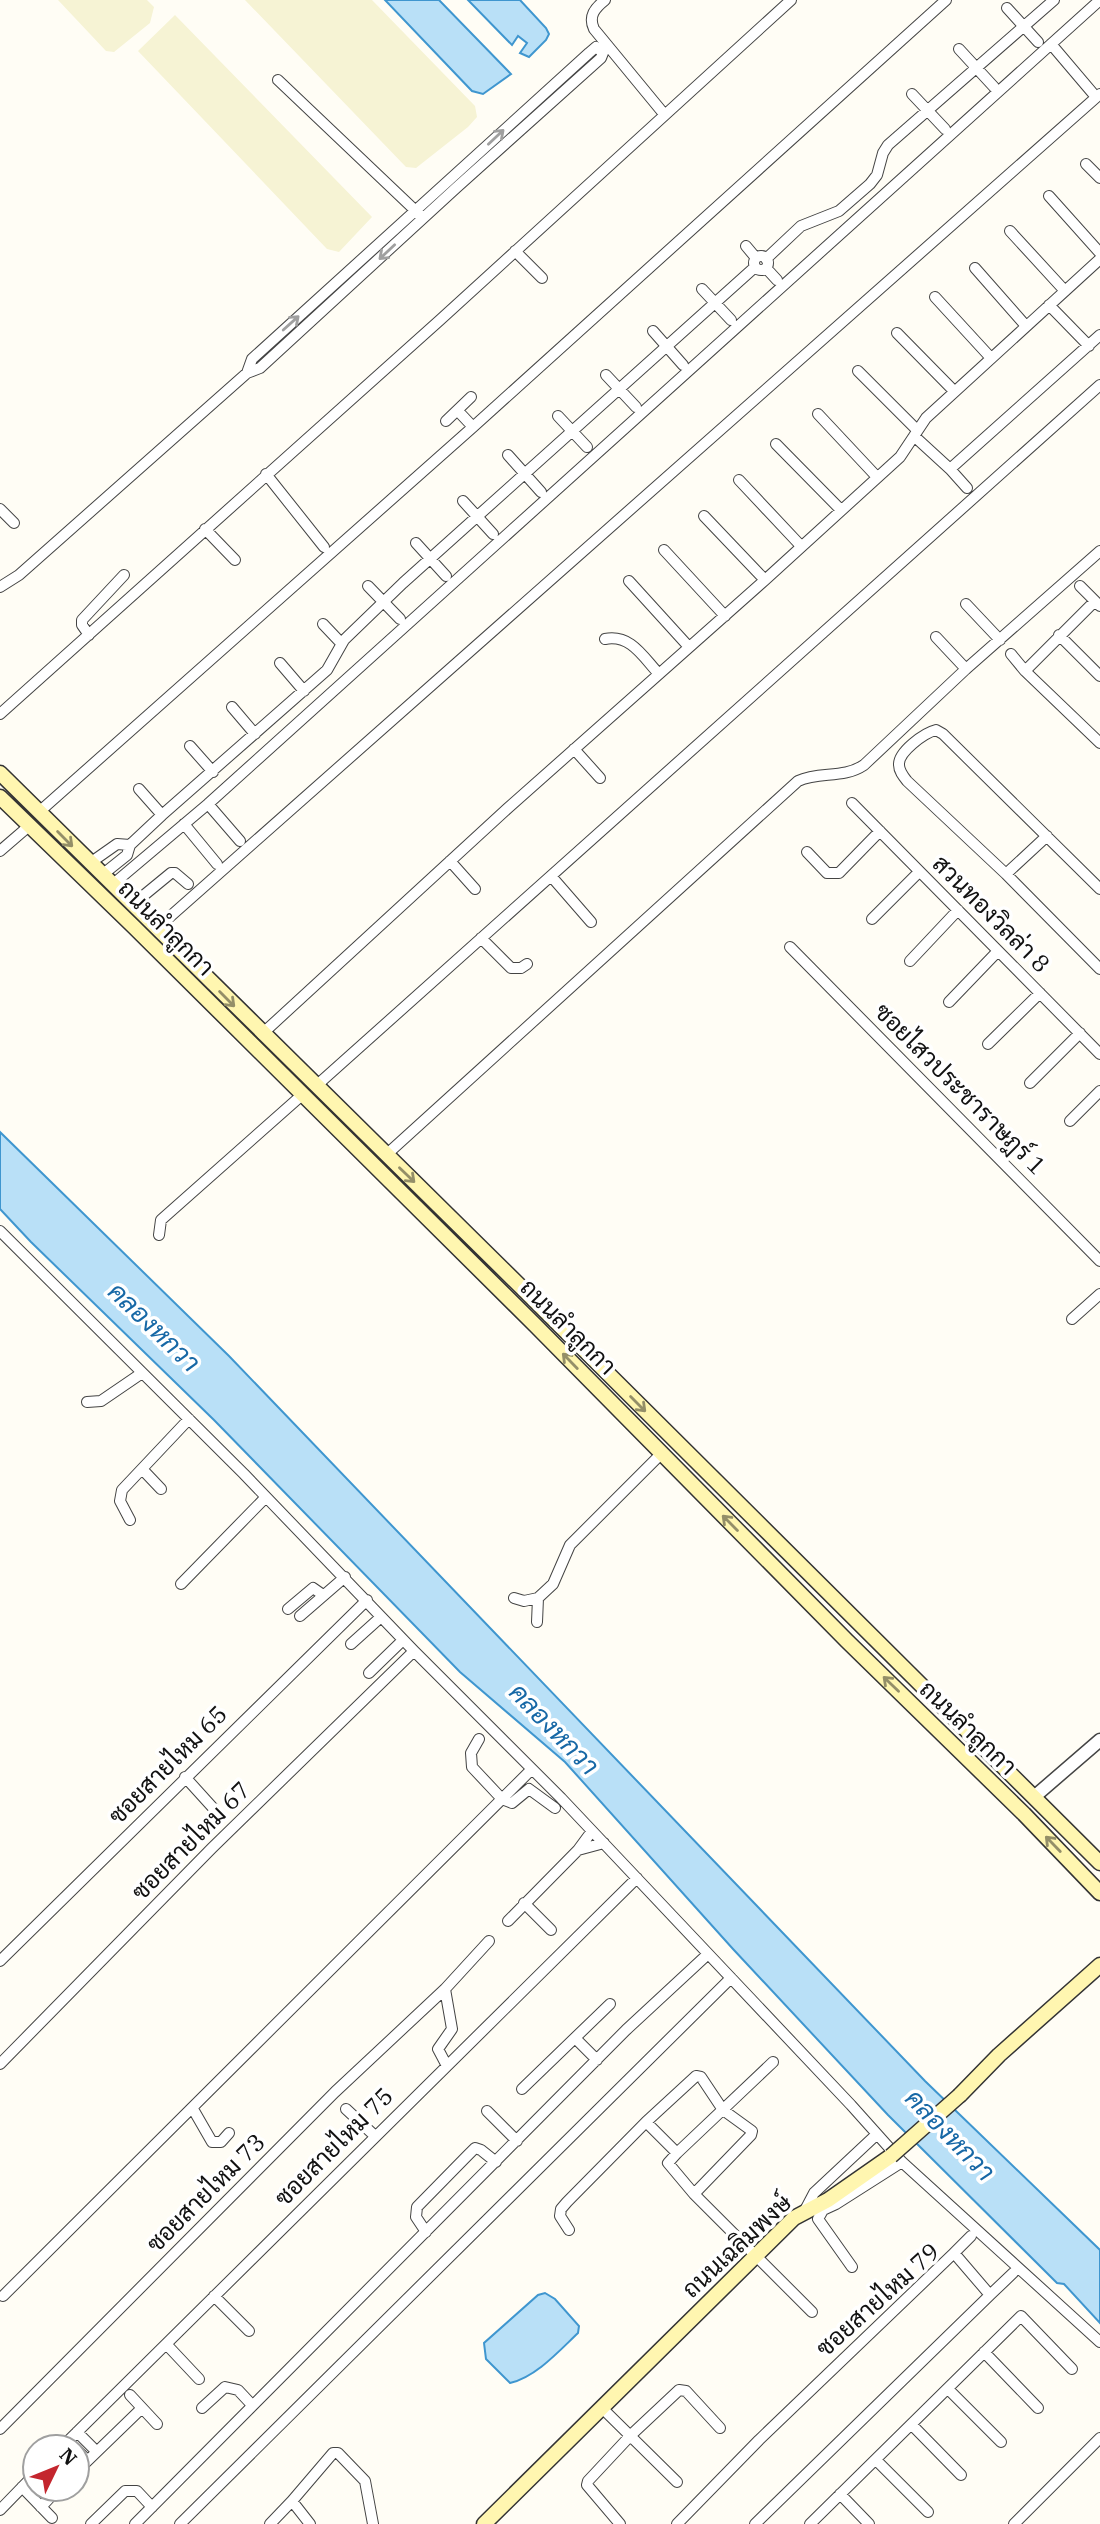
<svg xmlns="http://www.w3.org/2000/svg" width="1100" height="2524" font-family="'IBM Plex Serif',Sarabun,serif">
<style>
.farmland{fill:#f6f3d4}
.water{fill:#b9e0f7;stroke:#3f96cf;stroke-width:2}
.lines{fill:none;stroke-linecap:round;stroke-linejoin:round}
.minor-casing{stroke:#444;stroke-width:12}
.tertiary-casing{stroke:#444;stroke-width:15}
.secondary-casing{stroke:#333;stroke-width:17}
.minor{stroke:#fff;stroke-width:10}
.tertiary{stroke:#fff;stroke-width:12}
.secondary{stroke:#fff6b0;stroke-width:14}
.secondary-bridge-casing{stroke:#333;stroke-width:17;stroke-linecap:butt}
.secondary-bridge{stroke:#fff6b0;stroke-width:14}
.oneway{stroke:#a0a0a0}
.oneway2{stroke:#948f68}
.labels{text-anchor:middle;stroke-width:7;stroke-linejoin:round;paint-order:stroke}
.street-label{font-size:24px;fill:#111;stroke:#fff}
.water-label{font-size:26px;font-style:italic;fill:#1768a6;stroke:#fff}
</style>
<rect width="100%" height="100%" fill="#fffdf5"/>
<path class="farmland" d="M58,0H147L154,7L150,23L114,52L106,51Z
M245,0H372L475,106L477,117L468,127L416,168L406,167Z
M175,15L372,217L339,252L327,249L138,51Z"/>
<path class="water" d="M385,0H439L511,74L483,94L472,91Z
M468,0H520L546,28L549,34L546,40L529,57L520,53L527,43L518,36L512,45Z
M0,1132L229,1356L925,2081L1100,2250V2323L1064,2284L1057,2283L888,2115L733,1949L565,1762L460,1672L214,1420L31,1242L0,1209Z
M545,2293L555,2299L579,2326L578,2333C559,2351 536,2377 510,2383L486,2359L484,2343L538,2295Z"/>
<g class="lines">
<defs>
<path id="minor" d="M605,0C595,8 588,16 594,29L664,114
M1007,8L1038,42
M1051,44L1096,97
M959,49L994,87
M278,80L420,215
M912,94L945,129
M1086,164L1100,178
M1049,196L1100,253
M1010,231L1065,291
M746,246L756,258
M515,251L542,278
M754 263a7 7 0 1 1 14 0a7 7 0 1 1-14 0Z
M766,259L801,226L839,211L870,184L877,175L883,153L888,145L1054,0
M766,268L777,280
M975,268L1026,326
M702,289L731,320
M935,297L991,358
M1049,305L1089,346
M653,331L683,365
M897,333L954,391
M858,371L917,430
M606,375L636,407
M458,411L473,427
M818,414L877,477
M558,416L587,447
M446,421L471,397
M914,436L950,469L1100,335
M776,444L841,510
M508,455L541,492
M950,469L967,488
M266,474L324,547
M739,480L801,546
M463,501L493,534
M0,509L14,523
M704,516L765,580
M205,529L235,560
M416,543L446,576
M664,550L725,616
M629,581L689,647
M368,586L400,619
M1080,586L1100,606
M0,587L19,575L247,373L260,368L456,188L601,58L603,53L596,47L589,53L252,359L247,373
M1095,601L1025,671L1100,743
M966,604L1000,640
M323,624L341,643
M89,635L82,625V620L124,575
M1059,635L1100,676
M936,637L966,669
M605,639C631,634 643,657 659,674
M1011,654L1025,671
M280,663L304,691
M232,707L255,734
M0,714L440,320L791,0
M190,746L213,772
M574,749L600,778
M139,789L162,815
M852,803L1100,1054
M208,804L240,841
M39,812L473,427L946,0
M184,824L217,864
M0,851L29,826
M807,852L827,873H839L880,831
M450,861L475,889
M90,863L117,844L130,845
M1006,874L1047,836
M102,875L127,855L130,845L162,815L327,670L344,640L403,583L755,267
M551,876L591,922
M112,885L208,804L1100,0
M1100,889L943,734L936,730C924,733 898,752 899,765C899,771 903,776 907,781L1006,874L1100,969
M132,905L171,873H175L188,884
M872,919L919,872
M156,929L1100,94
M481,938L511,968H521L527,964
M790,947L1100,1261
M910,961L958,910
M949,1002L998,951
M262,1034L508,808L765,580L900,457L926,418L1100,259
M988,1044L1040,993
M1030,1083L1080,1033
M316,1086L1100,385
M1070,1121L1100,1091
M386,1155L798,781C820,771 843,779 864,765L966,669L1100,551
M0,1231L244,1474L414,1651L561,1798L851,2105L902,2162L1100,2342
M159,1235L161,1220L302,1095
M1072,1319L1100,1294
M87,1402L101,1401L142,1373
M142,1469L161,1489
M130,1520L120,1501L122,1490L189,1419
M181,1584L266,1497
M514,1598L524,1601L538,1598
M288,1609L313,1588L323,1595
M300,1616L345,1577
M537,1622L538,1598L553,1584L570,1545L661,1454
M351,1644L381,1617
M369,1673L403,1640
M479,1739L471,1753L472,1767L502,1799L512,1803L529,1789L555,1808
M185,1777L214,1809V1817L210,1825
M578,1850L604,1843
M524,1903L551,1930
M508,1921L578,1850L592,1831
M0,1961L367,1600
M576,2039L597,2060
M0,2064L212,1848L414,1651
M447,2066L438,2049L452,2029L445,1989L489,1941
M522,2089L610,2004
M193,2109L212,2142H221L229,2133
M346,2109L375,2136
M487,2111L517,2141
M646,2122L677,2153L668,2163L694,2194L812,2312
M677,2153L773,2062
M804,2212L814,2193L876,2135
M569,2230L560,2216L561,2209L567,2202L646,2122L696,2076L701,2077L723,2110L752,2131L751,2135L694,2194
M426,2232L416,2217L417,2207L467,2156L475,2148L481,2150L496,2162
M954,2253L971,2236
M852,2267L818,2219L823,2210L836,2204L902,2162
M990,2295L1013,2273
M3,2296L532,1769
M214,2296L249,2331
M167,2345L199,2379
M984,2352L1038,2408
M948,2389L1001,2442
M130,2395L157,2424
M202,2408L225,2387L238,2390L252,2405
M602,2408L677,2482
M912,2425L961,2475
M0,2429L335,2092L445,1989
M77,2432L96,2451
M62,2447L637,1878
M77,2450L87,2460
M876,2460L928,2512
M77,2471L141,2409
M22,2487L52,2518
M840,2494L869,2524
M41,2507L58,2489
M0,2510L35,2474
M91,2524L125,2491H137L152,2507
M135,2524L626,2030L708,1954
M180,2524L731,1978
M270,2524L292,2501
M310,2524L292,2501L333,2453H338L365,2481L373,2524
M620,2524L587,2485L588,2481L631,2435L679,2390L686,2391L720,2428
M677,2524L759,2440L954,2253L990,2295L755,2524
M810,2524L1021,2316L1072,2369
M1014,2524L1100,2438"/>
<path id="tertiary" d="M1034,1797L1100,1740"/>
<path id="secondary" d="M0,773L517,1283L1100,1863
M0,797L134,927L535,1325L847,1641L1024,1814L1100,1893
M960,2095L999,2055L1100,1965
M484,2524L794,2218L828,2200L891,2156"/>
</defs>
<use href="#minor" class="minor-casing"/>
<use href="#tertiary" class="tertiary-casing"/>
<use href="#secondary" class="secondary-casing"/>
<use href="#minor" class="minor"/>
<use href="#tertiary" class="tertiary"/>
<use href="#secondary" class="secondary"/>
<defs>
<path id="secondary-bridge" d="M891,2156L960,2095"/>
</defs>
<use href="#secondary-bridge" class="secondary-bridge-casing"/>
<use href="#secondary-bridge" class="secondary-bridge"/>
</g>
<defs><path id="oneway-shaft" d="M-6 0H5M1.5-3L5.5 0L1.5 3" fill="none" stroke-width="1.6" stroke-linecap="round" stroke-linejoin="round" transform="scale(1.75)"/></defs>
<g class="oneway">
<use href="#oneway-shaft" transform="translate(496 137) rotate(-43)"/>
<use href="#oneway-shaft" transform="translate(387 252) rotate(137)"/>
<use href="#oneway-shaft" transform="translate(291 323) rotate(-42)"/>
</g>
<g class="oneway2">
<use href="#oneway-shaft" transform="translate(65 839) rotate(45)"/>
<use href="#oneway-shaft" transform="translate(227 999) rotate(45)"/>
<use href="#oneway-shaft" transform="translate(407 1175) rotate(44)"/>
<use href="#oneway-shaft" transform="translate(570 1361) rotate(-134)"/>
<use href="#oneway-shaft" transform="translate(638 1404) rotate(45)"/>
<use href="#oneway-shaft" transform="translate(730 1523) rotate(-135)"/>
<use href="#oneway-shaft" transform="translate(891 1684) rotate(-136)"/>
<use href="#oneway-shaft" transform="translate(1053 1844) rotate(-134)"/>
</g>
<g class="labels">
<g class="street-label">
<text transform="translate(991 914) rotate(45)" y="8">สวนทองวิลล่า 8</text>
<text transform="translate(166 928) rotate(45)" y="8">ถนนลำลูกกา</text>
<text transform="translate(960 1089) rotate(45)" y="8">ซอยไสวประชาราษฎร์ 1</text>
<text transform="translate(568 1327) rotate(45)" y="8">ถนนลำลูกกา</text>
<text transform="translate(968 1728) rotate(44)" y="8">ถนนลำลูกกา</text>
<text transform="translate(168 1765) rotate(-45)" y="8">ซอยสายไหม 65</text>
<text transform="translate(191 1841) rotate(-45)" y="8">ซอยสายไหม 67</text>
<text transform="translate(334 2147) rotate(-45)" y="8">ซอยสายไหม 75</text>
<text transform="translate(206 2193) rotate(-45)" y="8">ซอยสายไหม 73</text>
<text transform="translate(737 2246) rotate(-43)" y="8">ถนนเฉลิมพงษ์</text>
<text transform="translate(878 2300) rotate(-42)" y="8">ซอยสายไหม 79</text>
</g>
<g class="water-label">
<text transform="translate(154 1327) rotate(44)" y="9">คลองหกวา</text>
<text transform="translate(554 1729) rotate(46)" y="9">คลองหกวา</text>
<text transform="translate(950 2135) rotate(46)" y="9">คลองหกวา</text>
</g>
</g>
<g transform="translate(56 2468) rotate(47)"><circle r="33" fill="#ffffff" stroke="#a0a0a0" stroke-width="2"/>
<path d="M0-5L12 26L0 18L-12 26Z" fill="#c4262e"/>
<text y="-10" font-size="19" font-weight="bold" text-anchor="middle" fill="#111111">N</text>
</g>
</svg>
